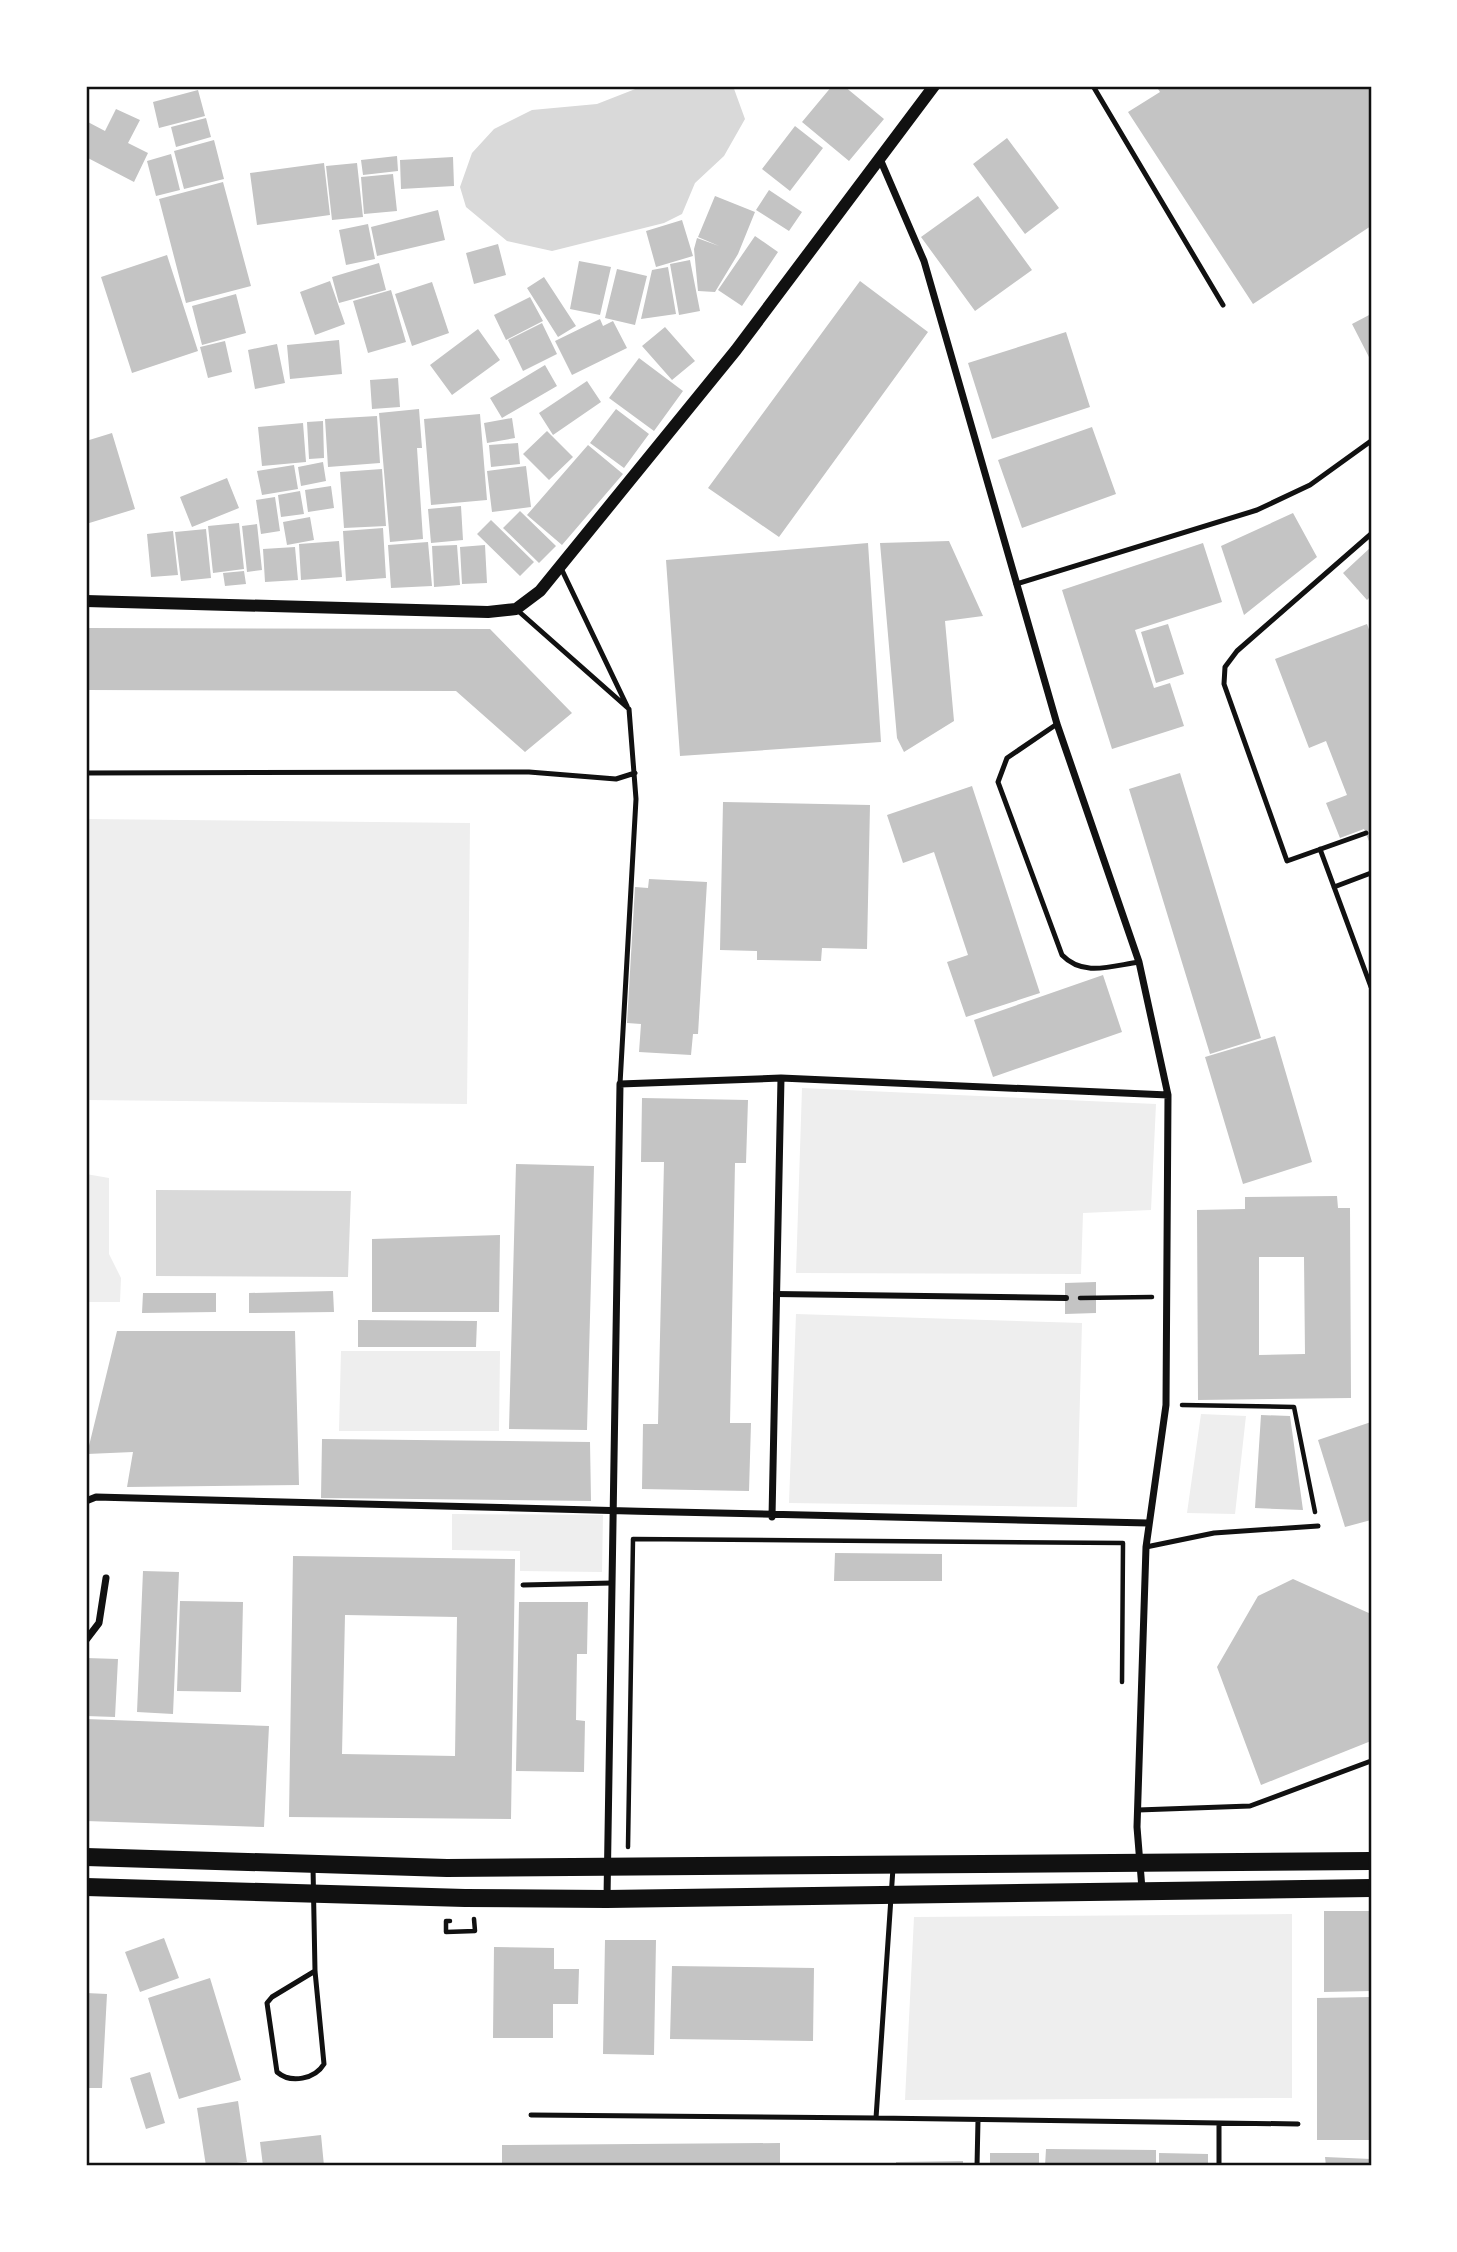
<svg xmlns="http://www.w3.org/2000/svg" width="1457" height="2252" font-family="'Zilla Slab',serif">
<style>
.green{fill:#eee}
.water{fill:#d9d9d9}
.building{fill:#c4c4c4;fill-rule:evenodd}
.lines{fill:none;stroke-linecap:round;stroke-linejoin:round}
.path{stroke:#111;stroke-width:4.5}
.service{stroke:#111;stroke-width:5}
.pedestrian{stroke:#111;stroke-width:6}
.minor{stroke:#111;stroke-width:7}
.tertiary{stroke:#111;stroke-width:12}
.primary{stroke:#111;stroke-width:18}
.neatline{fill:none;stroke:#111;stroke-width:2.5}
</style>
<rect width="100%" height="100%" fill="#fff"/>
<path class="green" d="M86,819L470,823L467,1104L86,1100Z
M802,1088L1156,1104L1151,1210L1083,1213L1081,1274L796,1273Z
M86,1174L109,1178V1254L121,1278L120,1302H86Z
M796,1314L1082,1323L1077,1507L789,1503Z
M341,1351H500L499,1431H339Z
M1201,1414L1246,1416L1235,1514L1187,1513Z
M452,1514L603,1515L602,1572L520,1571V1551L452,1550Z
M1292,1914V2098L905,2100L914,1917Z"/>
<path class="water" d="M643,86H733L745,119L724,156L695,183L682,214L664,223L552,251L507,241L466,207L460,187L472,153L494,129L532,110L597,104Z
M156,1190L351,1191L348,1277L156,1276Z"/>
<path class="building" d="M832,86H844L884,119L849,161L802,122Z
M1156,86H1371V226L1253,304L1128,112L1160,92Z
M198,90L205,116L159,128L153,102Z
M116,109L140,120L128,143L148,153L134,182L86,157V121L105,131Z
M206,118L211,137L176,147L171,127Z
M795,126L823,148L790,191L762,169Z
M1007,138L1059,208L1025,234L973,164Z
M214,140L224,179L184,189L174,151Z
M171,154L180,190L156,196L147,161Z
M397,156L398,171L363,175L361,160Z
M453,157L454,186L401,189L400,160Z
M324,163L330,215L257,225L250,173Z
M357,163L363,217L332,220L326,166Z
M393,174L397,211L364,214L361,177Z
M223,182L251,286L186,303L159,199Z
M769,190L802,212L789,231L756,210Z
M715,196L755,212L738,254L715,292L698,291L694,249L697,238L719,246L698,237Z
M978,196L1032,270L975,311L921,237Z
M438,210L445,240L377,256L371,227Z
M682,220L693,256L656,267L646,231Z
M368,224L375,259L346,265L339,230Z
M755,236L778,252L742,306L718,290Z
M498,244L506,275L474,284L466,253Z
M167,255L198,351L132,373L101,277Z
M690,260L700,311L679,315L670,264Z
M579,261L611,267L600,315L570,309Z
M379,263L386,290L339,303L332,277Z
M668,267L676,314L641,319L652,270Z
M617,269L647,276L635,325L605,318Z
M544,277L576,326L558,337L527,288Z
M330,281L345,324L315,335L300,292Z
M860,281L928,332L779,537L708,488Z
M432,282L449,333L412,346L395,294Z
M391,290L406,342L368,353L353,301Z
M236,294L246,333L202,345L192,306Z
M530,297L543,321L506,340L494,315Z
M1371,314V361L1352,324Z
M600,319L603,326L613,321L627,348L572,375L555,341Z
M542,323L557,354L523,371L508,340Z
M665,327L695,361L672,380L642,346Z
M478,329L500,360L452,395L430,365Z
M1066,332L1090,407L992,439L968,363Z
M339,340L342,374L290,379L287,345Z
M225,341L232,372L208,378L200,347Z
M277,344L285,383L255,389L248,350Z
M639,358L683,391L654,431L609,398Z
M545,365L557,386L502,418L490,398Z
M398,378L400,407L372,409L370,380Z
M587,381L601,402L553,435L539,413Z
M419,409L422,448H417L423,539L390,542L379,413Z
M616,409L649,434L624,468L590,443Z
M480,414L487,500L431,505L424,419Z
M377,416L380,463L328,467L325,419Z
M512,418L515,438L487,443L484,423Z
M323,421L324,458L309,459L307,422Z
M303,423L306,462L262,466L258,427Z
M1092,427L1116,494L1022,528L998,460Z
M547,431L573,457L549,480L523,454Z
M112,433L135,509L86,524V441Z
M518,443L520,464L491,467L489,445Z
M588,445L623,474L562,545L527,515Z
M323,462L326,481L301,486L298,467Z
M294,465L298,489L262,495L257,471Z
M526,466L531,507L492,512L487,471Z
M382,469L386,526L344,528L340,472Z
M227,478L239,508L192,527L180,497Z
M331,486L334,508L308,512L305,490Z
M300,491L304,514L281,517L278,495Z
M275,497L280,531L261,534L256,500Z
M461,506L463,540L431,543L428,509Z
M520,511L556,546L539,563L503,528Z
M1293,513L1317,557L1244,615L1221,546Z
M310,517L314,540L287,545L283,522Z
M491,520L534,562L520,576L477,534Z
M239,523L244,569L213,573L208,526Z
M257,524L262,570L247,572L242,526Z
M383,528L386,578L346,581L343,531Z
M206,529L211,578L181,581L175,532Z
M173,531L178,575L151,577L147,534Z
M339,541L342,577L301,580L299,544Z
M949,541L983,616L945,621L954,721L904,752L897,738L880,543Z
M428,542L432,586L391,588L388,545Z
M868,543L881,742L680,756L666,560Z
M1203,543L1222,602L1135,630L1154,688L1170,683L1184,726L1112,749L1062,590Z
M457,545L460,585L434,587L432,546Z
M485,545L487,583L462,584L460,547Z
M295,547L298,580L265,582L263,549Z
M1371,547V596L1367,600L1343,573Z
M244,571L246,584L225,586L223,573Z
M1168,624L1184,674L1156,683L1141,632Z
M1367,624L1371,635V846L1364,829L1340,838L1326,803L1347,795L1326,741L1309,748L1275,659Z
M86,628L490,629L572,713L525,752L456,691L86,690Z
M1180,773L1261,1038L1210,1054L1129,789Z
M972,786L1040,993L966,1017L947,962L968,955L934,852L903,863L887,815Z
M723,802L870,805L867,949L822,948L821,961L757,960V951L720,950Z
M649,879L707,882L698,1034H693L691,1055L639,1052L641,1024L627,1023L635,887L648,888Z
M1103,975L1122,1032L993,1077L974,1020Z
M1275,1036L1312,1162L1243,1184L1205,1057Z
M642,1098L748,1100L746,1163H735L730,1423H751L749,1491L642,1489L643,1424H658L664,1162H641Z
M516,1164L594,1166L587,1430L509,1429Z
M1337,1196L1338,1208H1350L1351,1398L1198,1400L1197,1210L1245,1209V1197ZM1259,1257H1304L1305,1354L1259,1355Z
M500,1235L499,1312H372V1239Z
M1096,1282V1313L1065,1314V1283Z
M333,1291L334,1312L249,1313V1293Z
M143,1293H216V1312L142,1313Z
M358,1320L477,1321L476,1347H358Z
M117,1331H295L299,1485L127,1487L133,1452L87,1454Z
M1261,1415L1290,1416L1303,1510L1255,1508Z
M1371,1422V1520L1345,1527L1318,1440Z
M322,1439L590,1442L591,1501L321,1498Z
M835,1553L942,1554V1581H834Z
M293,1556L515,1559L511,1819L289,1817ZM345,1615L457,1617L455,1756L342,1754Z
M143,1571L179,1572L173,1714L137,1712Z
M1293,1579L1371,1614V1741L1261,1785L1217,1667L1258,1596Z
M180,1601L243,1602L241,1692L177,1691Z
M519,1602H588L587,1654H577L576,1720L585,1721L584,1772L516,1771Z
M86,1658L118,1659L115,1717L86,1716Z
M86,1719L269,1726L264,1827L86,1821Z
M1324,1911H1371V1991L1324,1992Z
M164,1938L179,1978L140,1992L125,1952Z
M605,1940H656L654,2055L603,2054Z
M494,1947L554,1948V1969H579L578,2004H553V2038H493Z
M672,1966L814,1968L813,2041L670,2039Z
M210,1978L241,2080L179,2099L148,1998Z
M86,1993L107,1994L102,2088H86Z
M1371,1997V2140H1317V1998Z
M150,2072L165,2123L146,2129L130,2078Z
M238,2101L247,2162L206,2166L197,2108Z
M321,2135L324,2166H263L260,2142Z
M780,2143V2166H502V2145Z
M1046,2149L1156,2150V2166H1045Z
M990,2153H1039V2166H990Z
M1159,2153L1208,2154V2166H1159Z
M1325,2157L1371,2159V2166H1326Z
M963,2161V2166H896V2162Z"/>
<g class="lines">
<path class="path" d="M1080,1298L1152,1297
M1182,1405L1294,1407L1315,1512
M628,1847L633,1539L1123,1543L1122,1682
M450,1921H446V1932L475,1931L474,1919"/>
<path class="service" d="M1093,86L1223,305
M560,566L627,706
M1016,584L1257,510L1310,485L1371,441
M516,609L629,709L636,799L620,1084
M1057,724L1007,758L998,782L1062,955C1083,977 1111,966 1139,962
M86,773L529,772L616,779L635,773
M1366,833L1287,861L1224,684L1225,667L1237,651L1371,534
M1320,849L1371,987
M1334,887L1371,873
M1146,1547L1214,1533L1318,1526
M523,1585L612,1583
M1138,1810L1250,1806L1371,1761
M313,1867L315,1971L324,2064C315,2079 291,2084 277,2072L267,2003L272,1997L315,1971
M893,1868L876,2118L1298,2124
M531,2115L876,2118
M1219,2125V2166
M977,2166L978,2120"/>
<path class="pedestrian" d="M776,1294L1066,1298"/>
<path class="minor" d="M880,159L924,261L1057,724L1139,962L1168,1095L1166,1405L1146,1547L1137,1827L1142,1889
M86,1501L96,1497C447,1505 797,1517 1148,1523
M772,1517L781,1078
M86,1640L99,1623L106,1578
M607,1898L620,1084L781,1078L1168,1095"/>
<path class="tertiary" d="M86,601L488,612L516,609L540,591L736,350L934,86"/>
<path class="primary" d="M86,1857L447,1868L1371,1861
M86,1887L465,1898L607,1899L1371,1888"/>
</g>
<rect width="1457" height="2252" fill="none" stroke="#ffffff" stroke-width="175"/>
<rect x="88" y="88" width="1282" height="2076" class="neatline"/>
</svg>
